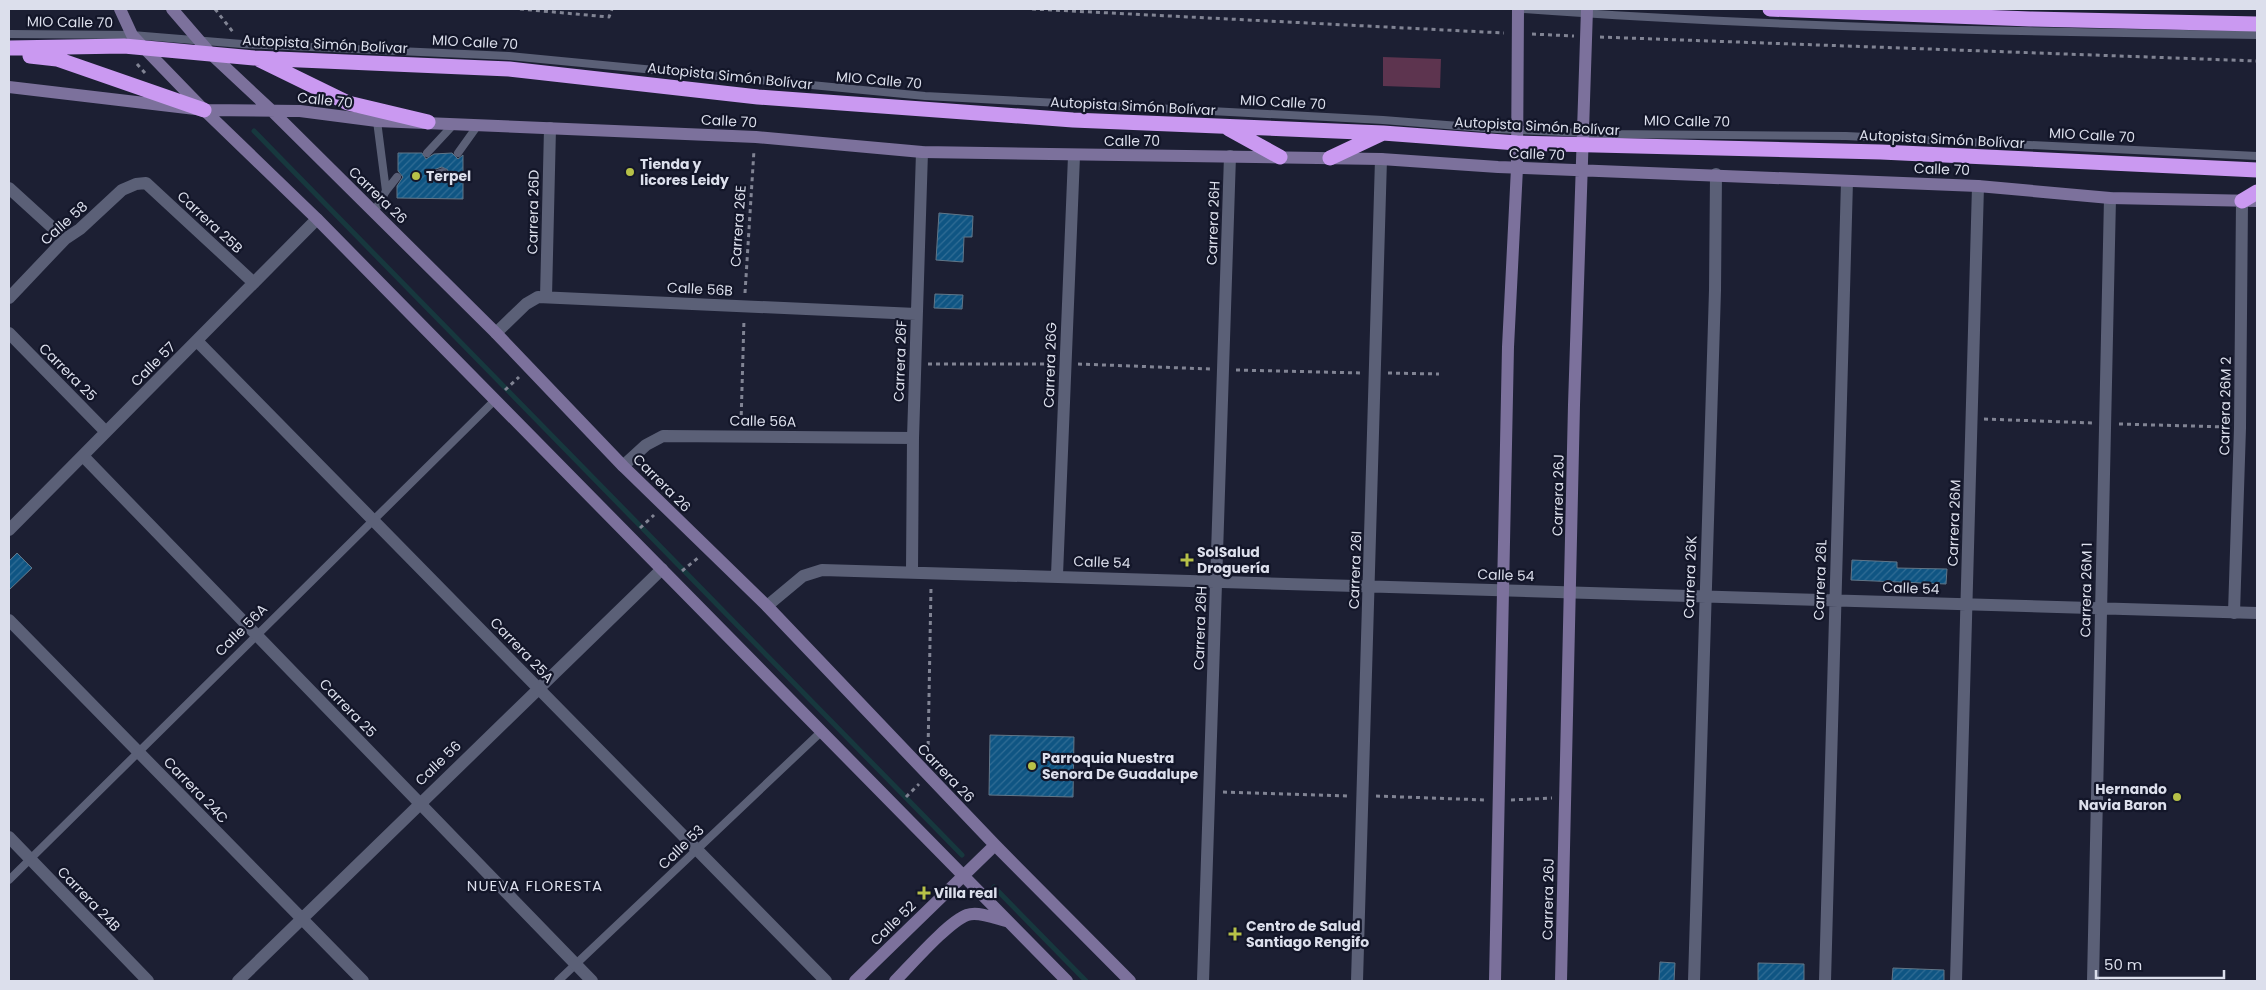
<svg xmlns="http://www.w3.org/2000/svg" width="2266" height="990" font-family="Poppins,sans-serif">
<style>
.park{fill:#5d344f}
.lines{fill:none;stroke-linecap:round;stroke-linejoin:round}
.stream{stroke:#17383e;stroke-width:5}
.building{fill:url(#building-hatch);stroke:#617688;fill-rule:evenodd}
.path{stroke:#818494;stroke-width:3;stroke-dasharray:4 4;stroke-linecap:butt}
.lane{stroke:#5b6077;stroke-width:8}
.street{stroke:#5b6077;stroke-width:12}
.secondary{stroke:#7c719c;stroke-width:12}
.highway{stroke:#ca99f1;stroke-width:15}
.poi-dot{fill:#b7c148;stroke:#131629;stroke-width:2}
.labels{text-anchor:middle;stroke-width:4.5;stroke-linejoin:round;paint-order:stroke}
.street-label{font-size:14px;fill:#dcdfec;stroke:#131629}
.poi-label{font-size:14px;font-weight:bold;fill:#dcdfec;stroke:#131629;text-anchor:start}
.neighbourhood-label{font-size:15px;letter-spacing:1px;fill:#dcdfec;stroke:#131629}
</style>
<defs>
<pattern id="building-hatch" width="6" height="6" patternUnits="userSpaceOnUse" patternTransform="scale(1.25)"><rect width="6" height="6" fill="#0f5583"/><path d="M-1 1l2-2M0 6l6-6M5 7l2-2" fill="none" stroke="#316d95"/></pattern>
</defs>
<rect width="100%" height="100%" fill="#1c1f33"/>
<path class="park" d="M1383,57L1441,59L1440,88L1383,86Z"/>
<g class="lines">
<path class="stream" d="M254,131L962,855
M994,887L1086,981"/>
</g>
<path class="building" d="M398,153H422L426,159L434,154L452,153L458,159L463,155V199L397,198V186L403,177L398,171ZM442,167L448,170L447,176L435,180L430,179V171Z
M939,213L973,216L972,237H964L963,262L936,260Z
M935,294L963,295L962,309L934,308Z
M17,553L32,568L9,590V561Z
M1852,560L1897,562V568L1947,569L1946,584L1851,580Z
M990,735L1074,737L1073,797L989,795Z
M1660,962L1675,963L1674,981H1659Z
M1758,963L1804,964V981H1758Z
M1893,968L1944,970V981H1892Z"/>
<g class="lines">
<path class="path" d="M215,9L233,32
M520,9L609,17L612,9
M1032,9L1504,33
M1532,34L1574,36
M1600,37L2257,61
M137,64L145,73
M745,293L754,150
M928,364H1052
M1078,364L1210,369
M1236,370L1362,373
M1388,373L1439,374
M505,390L519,377
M1984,419L2093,423
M741,423L744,319
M2119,424L2228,427
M640,528L654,515
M682,571L699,557
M928,753L931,587
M1223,792L1350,796
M1376,796L1485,800
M906,797L919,784
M1511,800L1552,798"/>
<path class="lane" d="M1523,9C1767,27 2013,32 2257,35
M9,34L132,35L242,44L509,56L925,96L1383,120L1497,129L1607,134L1846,136L2257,156
M377,121L386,191
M427,153L454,124
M458,153L478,125
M434,175L443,172
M374,212L386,191L397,177
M9,880L494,401
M558,981L822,731"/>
<path class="street" d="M9,188L65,239
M546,297L550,128
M9,298L65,239L80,229L122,190L136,184L146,183L254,283
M9,333L106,432
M496,333L526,304L538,297L916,314
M197,341L826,981
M83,456L592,981
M623,466L646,445L663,436L913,438
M9,530L317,219
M912,571L913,438L922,152
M1057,575L1074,156
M767,606L803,576L822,570L2257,613
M2234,613L2240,428L2242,201
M9,620L363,981
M9,837L148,981
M238,981L662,569
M1203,981L1230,156
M1357,981L1381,159
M1694,981L1715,290L1716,174
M1825,981L1847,181
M1956,981L1978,186
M2093,981L2110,198"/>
<path class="secondary" d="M120,9L132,35L145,49L204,110L317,219L1067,981
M172,9L210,53L272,111L496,333L623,466L767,606L995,845L1130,981
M9,87L204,110L300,111L377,121L756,137L922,152L1381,159L1498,167L1978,186L2110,198L2257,201
M855,981L995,845
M895,981C911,965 948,922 967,915C978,911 995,918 1006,921
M1495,981L1508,347L1517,168L1518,9
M1561,981L1574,405L1587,9"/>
<path class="highway" d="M1770,9L2030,19L2257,24
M9,48L124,46L254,58L509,69L758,97L1073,120L1383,133L1517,143L1881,152L2257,170
M30,56L57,59L204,110
M260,60L348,103L428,122
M1229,129L1280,157
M1330,158L1381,134
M2242,201L2257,192"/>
</g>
<g class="poi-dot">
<circle cx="630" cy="172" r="5"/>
<circle cx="416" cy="176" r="5"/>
<path d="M1184.5 552.5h5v5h5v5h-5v5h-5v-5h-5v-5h5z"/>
<circle cx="1032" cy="766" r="5"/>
<circle cx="2177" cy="797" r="5"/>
<path d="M921.5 885.5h5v5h5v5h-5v5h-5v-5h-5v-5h5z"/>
<path d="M1232.5 926.5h5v5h5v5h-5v5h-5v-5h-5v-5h5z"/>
</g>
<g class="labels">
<g class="street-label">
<text transform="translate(70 22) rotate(1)" y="5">MIO Calle 70</text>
<text transform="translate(475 42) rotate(3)" y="5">MIO Calle 70</text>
<text transform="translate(325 44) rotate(3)" y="5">Autopista Simón Bolívar</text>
<text transform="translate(730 76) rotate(6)" y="5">Autopista Simón Bolívar</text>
<text transform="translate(879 80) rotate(5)" y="5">MIO Calle 70</text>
<text transform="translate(325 100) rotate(6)" y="5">Calle 70</text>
<text transform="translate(1283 102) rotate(3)" y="5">MIO Calle 70</text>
<text transform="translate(1133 106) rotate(3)" y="5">Autopista Simón Bolívar</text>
<text transform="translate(729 121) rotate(3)" y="5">Calle 70</text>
<text transform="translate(1687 121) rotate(1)" y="5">MIO Calle 70</text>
<text transform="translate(1537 126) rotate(3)" y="5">Autopista Simón Bolívar</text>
<text transform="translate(2092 135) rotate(3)" y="5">MIO Calle 70</text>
<text transform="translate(1942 139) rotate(3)" y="5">Autopista Simón Bolívar</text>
<text x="1132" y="146">Calle 70</text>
<text transform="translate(1537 154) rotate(2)" y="5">Calle 70</text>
<text transform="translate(1942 169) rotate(2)" y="5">Calle 70</text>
<text transform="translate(378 195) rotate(44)" y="5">Carrera 26</text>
<text transform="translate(533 212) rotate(-89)" y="5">Carrera 26D</text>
<text transform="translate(210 222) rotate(43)" y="5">Carrera 25B</text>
<text transform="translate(64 223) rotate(-42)" y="5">Calle 58</text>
<text transform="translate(1213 223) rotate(-88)" y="5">Carrera 26H</text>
<text transform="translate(738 226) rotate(-86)" y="5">Carrera 26E</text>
<text transform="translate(700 289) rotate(3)" y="5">Calle 56B</text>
<text transform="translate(900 361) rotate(-88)" y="5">Carrera 26F</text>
<text transform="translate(153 364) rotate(-45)" y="5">Calle 57</text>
<text transform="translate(1050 365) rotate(-88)" y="5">Carrera 26G</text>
<text transform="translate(68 372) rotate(45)" y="5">Carrera 25</text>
<text transform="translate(2225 406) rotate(-89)" y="5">Carrera 26M 2</text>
<text transform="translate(763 421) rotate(1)" y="5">Calle 56A</text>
<text transform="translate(662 483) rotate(45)" y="5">Carrera 26</text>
<text transform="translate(1558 495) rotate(-89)" y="5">Carrera 26J</text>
<text transform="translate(1954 523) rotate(-88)" y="5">Carrera 26M</text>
<text transform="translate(1102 562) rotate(2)" y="5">Calle 54</text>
<text transform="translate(1355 570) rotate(-88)" y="5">Carrera 26I</text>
<text transform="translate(1506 575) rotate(2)" y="5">Calle 54</text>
<text transform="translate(1690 577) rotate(-88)" y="5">Carrera 26K</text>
<text transform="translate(1820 580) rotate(-88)" y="5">Carrera 26L</text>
<text transform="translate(1911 588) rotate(2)" y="5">Calle 54</text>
<text transform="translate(2086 590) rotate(-89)" y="5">Carrera 26M 1</text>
<text transform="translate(1200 628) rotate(-88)" y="5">Carrera 26H</text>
<text transform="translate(241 630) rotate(-45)" y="5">Calle 56A</text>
<text transform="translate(522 650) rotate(46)" y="5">Carrera 25A</text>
<text transform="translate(348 708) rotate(46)" y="5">Carrera 25</text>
<text transform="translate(438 763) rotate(-44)" y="5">Calle 56</text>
<text transform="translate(946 773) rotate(46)" y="5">Carrera 26</text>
<text transform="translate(196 790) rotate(46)" y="5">Carrera 24C</text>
<text transform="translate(681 847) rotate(-44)" y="5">Calle 53</text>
<text transform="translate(89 899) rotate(46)" y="5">Carrera 24B</text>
<text transform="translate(1548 899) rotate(-89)" y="5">Carrera 26J</text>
<text transform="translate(893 923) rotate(-44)" y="5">Calle 52</text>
</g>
<g class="poi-label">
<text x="640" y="169">Tienda y<tspan x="640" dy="16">licores Leidy</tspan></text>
<text x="426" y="181">Terpel</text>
<text x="1197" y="557">SolSalud<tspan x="1197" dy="16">Droguería</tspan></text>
<text x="1042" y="763">Parroquia Nuestra<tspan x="1042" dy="16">Senora De Guadalupe</tspan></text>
<text x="2167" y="794" text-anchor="end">Hernando<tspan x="2167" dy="16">Navia Baron</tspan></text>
<text x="934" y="898">Villa real</text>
<text x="1246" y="931">Centro de Salud<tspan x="1246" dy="16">Santiago Rengifo</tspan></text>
</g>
<g class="neighbourhood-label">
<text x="535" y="891">NUEVA FLORESTA</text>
</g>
</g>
<rect width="2266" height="990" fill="none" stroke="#dcdfec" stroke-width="20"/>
<path d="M2096 970v8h128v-8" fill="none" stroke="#dcdfec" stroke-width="2.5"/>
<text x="2104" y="970" font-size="15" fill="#dcdfec" stroke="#131629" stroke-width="4" paint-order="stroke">50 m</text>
</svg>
